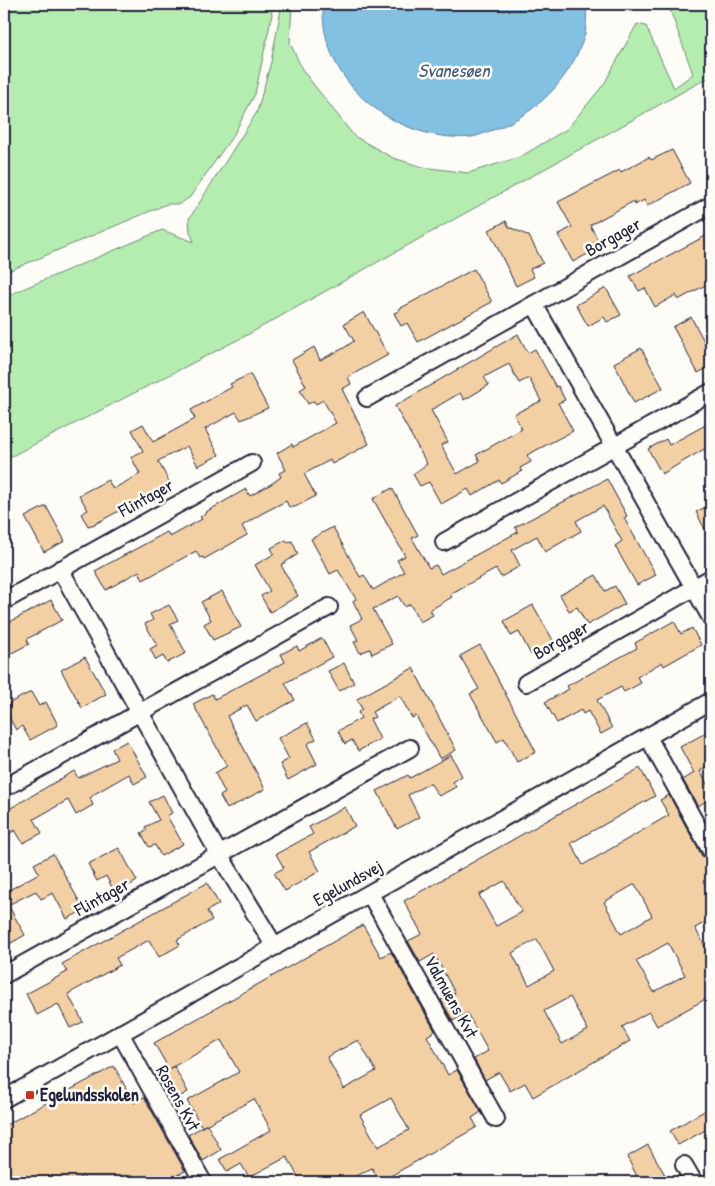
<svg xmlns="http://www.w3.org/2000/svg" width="715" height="1186" font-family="'Patrick Hand',sans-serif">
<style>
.green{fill:#b5edb0;stroke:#6c8876}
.water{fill:#83c1e3;stroke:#5c81a0}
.building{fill:#f3d0a4;stroke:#22223b;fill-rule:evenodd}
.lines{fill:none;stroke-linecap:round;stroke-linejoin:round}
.minor-casing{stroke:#22223b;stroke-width:20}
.minor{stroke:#fdfcf7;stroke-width:16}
.poi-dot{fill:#c8321e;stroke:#fdfcf7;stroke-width:2}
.labels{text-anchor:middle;stroke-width:5;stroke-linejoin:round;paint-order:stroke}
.street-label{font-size:18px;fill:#22223b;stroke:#fdfcf7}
.poi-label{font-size:18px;font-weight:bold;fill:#22223b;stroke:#fdfcf7;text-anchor:start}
.water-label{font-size:19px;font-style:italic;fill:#445a76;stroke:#fdfcf7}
</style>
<rect width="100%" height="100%" fill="#fdfcf7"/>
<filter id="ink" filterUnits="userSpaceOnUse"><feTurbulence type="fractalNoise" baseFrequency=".02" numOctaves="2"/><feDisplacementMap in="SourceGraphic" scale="10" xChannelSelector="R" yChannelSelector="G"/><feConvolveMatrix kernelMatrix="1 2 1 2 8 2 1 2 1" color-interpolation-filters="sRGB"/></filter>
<g filter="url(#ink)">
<path class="green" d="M4,4H270L272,15L255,94L234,134L190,197L180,204H167L4,273Z
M282,4H292L290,43L303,71L354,136L393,158L423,167L468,173L520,157L567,129L604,84L637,24L646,26L674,88L693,74L668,4H711V76L247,335L4,460V297L162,230L194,242L190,232L189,219L257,112L271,62Z"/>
<path class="water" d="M323,4H587C586,13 587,25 585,34C571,79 537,114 493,130C486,132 479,136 472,137C396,143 319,83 323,4Z"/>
<path class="building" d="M672,150L690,183L647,206L644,200L635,205L634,201L590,225L598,240L592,244L595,250L573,262L558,235L572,227L558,202L620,170L621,172L649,157L651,160Z
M506,221L509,227L529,236L543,263L530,269L534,277L516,286L489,230Z
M711,233V282L678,300L676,295L655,307L645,288L639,291L630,276Z
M474,269L492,302L418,342L407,323L401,326L394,313L399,311V309Z
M606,288L621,315L607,322L604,317L588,326L576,305Z
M364,312L388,355L348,377L351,384L342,389L369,444L332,464L330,460L304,474L316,496L295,507H289L286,501L261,514L242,526L247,535L204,559L203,557L200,558L196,551L143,580L139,571L106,590L95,571L167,532L170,537L202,519L200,517L207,513L206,512L246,489L250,496L271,484L281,477L279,473L286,470L277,453L292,444L293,447L336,423L323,400L316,404L314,401L308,404L300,390L306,386L292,360L314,347L320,360L344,348L354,341L344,324Z
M691,317L711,354V366L698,373L673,327Z
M518,334L528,353L535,349L556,387L558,386L565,400L558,403L573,431L527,455L531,462L520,468L522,471L501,483L499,480L472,496L468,489L441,504L429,482L420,486L413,474L427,464L395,406ZM509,364L519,383L529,378L541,401L514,414L522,429L476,455L480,461L457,474L441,445L448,442L431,410L460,393L464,400L489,385L484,377Z
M641,348L663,388L634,403L614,363Z
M250,374L268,408L241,420L236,412L205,429L219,455L198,466L187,446L158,461L170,483L95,524L88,526L81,514L88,510L79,495L108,480L113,489L140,474L131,457L143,451L132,430L143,424L153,442L195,419L191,410L232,387L230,384Z
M711,422V445L662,474L648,449L666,439L669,445Z
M607,479L627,516L624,518L656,575L637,585L615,546L622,541L603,506L576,521L581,531L545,552L537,536L512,550L520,566L501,577L496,569L450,594L452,597L430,610L433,615L420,622L410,604L405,607L398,596L373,609L392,644L372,654L370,649L360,653L354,642L358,640L350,625L362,619L353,601L356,599L338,570L330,574L311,539L333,527L360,577L364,575L373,590L404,572L397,560L405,556L373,499L392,488L418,535L412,538L429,568L436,565L441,574L518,532L515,527Z
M711,504V541L696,512Z
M46,506L65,541L44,552L25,517Z
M286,540L288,542L292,541L298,554L281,565L298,596L270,612L261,596L270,591L255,565L274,554L271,548Z
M596,575L605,591L615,586L625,604L587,625L577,607L569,611L560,595Z
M222,591L241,627L213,640L204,624L211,620L201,602Z
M51,600L62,620L27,639L29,644L4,657V625Z
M169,605L178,620L170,624L186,653L167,663L163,656L156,660L150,649L157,645L145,624L153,620L150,614Z
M533,605L554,642L531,655L519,632L511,636L504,621Z
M674,621L681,634L692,628L701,645L664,666L662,662L637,677L641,683L624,692L621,687L597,700L612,728L601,734L588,711L583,714L581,710L557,723L545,702L569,689L567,686L637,648L635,643Z
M322,638L332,657L285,683L295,700L256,721L247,705L227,716L265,789L227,809L220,796L225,793L215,773L227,766L193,704L212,694L215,699L285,662L281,654L297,646L299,651Z
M480,645L536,752L517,762L504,738L497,742L470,694L479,689L460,656Z
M85,657L106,694L82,708L61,670Z
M344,663L354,683L339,691L328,671Z
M413,668L456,750L440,759L416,716L412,718L400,696L372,712L375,717L370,719L380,739L358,751L352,740L345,744L338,731L361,718L358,712L362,709L357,699Z
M31,692L39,706L46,702L58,725L30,740L22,726L16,730L4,708L10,705L9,703Z
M307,723L316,739L307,744L317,764L288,780L280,764L289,759L278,738Z
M711,730V765L700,771L711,791V798L698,806L683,780L694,773L680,747Z
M127,741L147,777L134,784L129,774L96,793L90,798L93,805L76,815L68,800L34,819L42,833L23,843L15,830L4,837V812L74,771L78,778L117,759L112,749Z
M451,755L462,776L453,782L456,787L439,796L430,783L408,795L419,817L397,829L377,791L408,775L410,778Z
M640,768L655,796L571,843L583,865L669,815L660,800L669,795L702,856L711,862V876L703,881L711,896V919L695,928L711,957V996L657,1026L649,1012L622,1027L630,1041L533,1097L525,1083L510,1091L499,1072L485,1080L474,1059L488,1051L467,1013L453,1021L441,1000L455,993L434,954L420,962L408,941L422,934L404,901ZM504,881L522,912L496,926L479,895ZM635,884L652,916L621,934L604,902ZM537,939L554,971L529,985L512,953ZM668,943L685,975L654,992L636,961ZM570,997L588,1030L562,1044L544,1011Z
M163,795L172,813L167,816L183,844L161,856L155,845L149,847L141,833L147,830L145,827L159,820L149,802Z
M345,807L355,826L309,852L320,871L285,891L274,873L284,868L276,854L313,834L309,827Z
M119,848L137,881L115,893L106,876L97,881L88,864Z
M53,854L84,910L67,919L53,893L41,899L36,891L8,905L25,935L4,947V893L39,873L34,864Z
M207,883L219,904L207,911L212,920L177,940L180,945L159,957L149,940L116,958L120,965L68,994L83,1022L70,1028L58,1004L37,1015L26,994L67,972L62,964Z
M363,925L381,957L391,952L435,1031L427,1036L448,1075L457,1070L481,1112L472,1118L477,1127L380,1182L372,1168L345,1182H301L287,1157L249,1177L241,1164L227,1172L220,1159L271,1130L254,1099L202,1127L187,1101L239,1072L221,1040L169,1069L154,1043ZM358,1040L376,1071L344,1089L327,1057ZM391,1098L409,1130L378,1147L360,1115Z
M114,1066L134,1103L144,1097L185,1171L164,1182H86L83,1176L72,1182H4V1126Z
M174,1066L188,1092L170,1102L156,1076Z
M711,1107V1127L678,1145L670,1131Z
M207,1124L221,1150L203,1161L188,1135Z
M648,1145L669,1182H640L627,1157Z"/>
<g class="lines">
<defs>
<path id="minor" d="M534,304L711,618
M367,398L711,205
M444,542L711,392
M60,569L219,854L275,947
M4,601L252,463
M526,683L711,578
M648,737L711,851
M4,788L329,607
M370,894L496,1119
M4,975L410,748
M120,1033L203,1182
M4,1099L711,701
M684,1165L694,1182"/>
</defs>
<use href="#minor" class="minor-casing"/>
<use href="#minor" class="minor"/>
</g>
</g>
<rect class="poi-dot" x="25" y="1090" width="10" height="10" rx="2.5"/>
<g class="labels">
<g class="street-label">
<text transform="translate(613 237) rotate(-29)" y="6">Borgager</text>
<text transform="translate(146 498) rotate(-29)" y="6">Flintager</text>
<text transform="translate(561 640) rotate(-29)" y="6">Borgager</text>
<text transform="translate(348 883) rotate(-29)" y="6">Egelundsvej</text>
<text transform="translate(102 897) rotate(-29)" y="6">Flintager</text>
<text transform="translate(451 997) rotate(61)" y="6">Valmuens Kvt</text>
<text transform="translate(178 1098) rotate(61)" y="6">Rosens Kvt</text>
</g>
<g class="poi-label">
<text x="40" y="1101">Egelundsskolen</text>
</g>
<g class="water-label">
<text x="454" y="77">Svanesøen</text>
</g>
</g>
<rect width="715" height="1186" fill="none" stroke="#fdfcf7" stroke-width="20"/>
<rect x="10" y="10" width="695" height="1166" fill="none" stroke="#22223b" stroke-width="2" filter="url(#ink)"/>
</svg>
